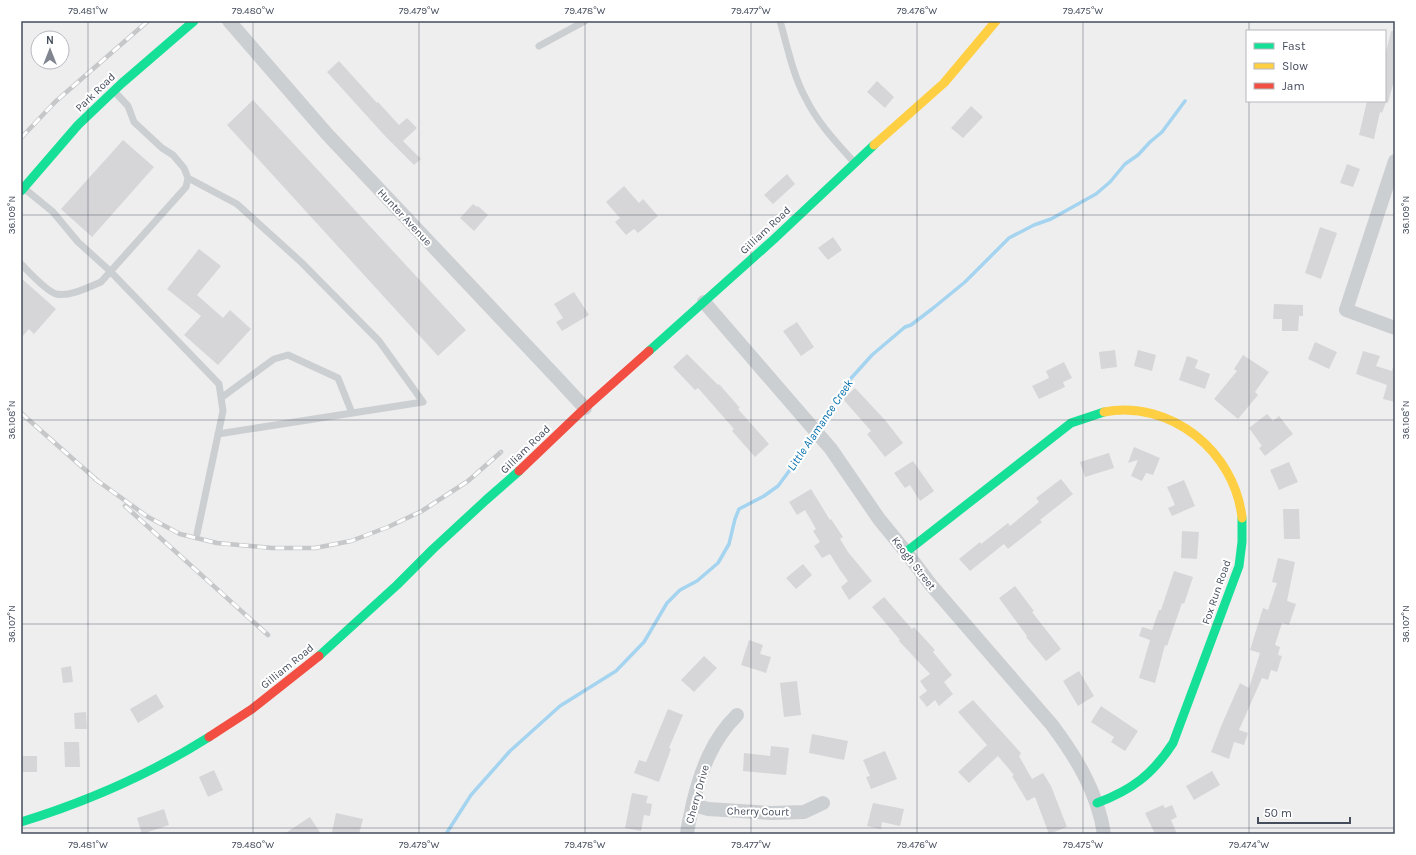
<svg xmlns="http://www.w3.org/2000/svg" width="1416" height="855" font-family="Karla,sans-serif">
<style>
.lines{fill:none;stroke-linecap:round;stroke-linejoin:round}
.stream{stroke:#a4d4ef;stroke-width:3.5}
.building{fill:#d6d6d9}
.lane{stroke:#cccfd2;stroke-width:7}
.street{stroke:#cccfd2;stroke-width:14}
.fast{stroke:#16e098;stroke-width:9}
.slow{stroke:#ffcf43;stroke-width:9}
.jam{stroke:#f24e42;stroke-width:9}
.rail-casing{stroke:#c5c7c9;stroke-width:4.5}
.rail{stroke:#fff;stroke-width:3;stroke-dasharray:9;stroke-linecap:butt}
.ticks{fill:none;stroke:#454d5c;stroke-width:1;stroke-opacity:0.45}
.labels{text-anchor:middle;stroke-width:4;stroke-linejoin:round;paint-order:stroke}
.street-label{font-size:11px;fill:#454d5c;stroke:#fff}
.water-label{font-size:12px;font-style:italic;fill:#0671ad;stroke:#fff}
.neatline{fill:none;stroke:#454d5c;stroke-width:1.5}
.ticks-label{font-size:10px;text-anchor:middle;fill:#454d5c}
</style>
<rect width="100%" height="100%" fill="#efeeee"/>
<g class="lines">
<path class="stream" d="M818,431L845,385L872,355L905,327L911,325L932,309L965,282L1009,238L1034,225L1051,219L1096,194L1110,182L1125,164L1138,155L1150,142L1162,132L1185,101
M446,834L471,795L510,751L560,706L616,671L644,642L667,603L680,590L697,581L718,563L729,544L735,519L739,509L764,496L778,486L815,436"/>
</g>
<path class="building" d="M1391,31H1395V77L1388,103L1386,102L1382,113L1380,112L1374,139L1359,135L1367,101H1385V56Z
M339,61L377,103L378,102L399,125L407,118L417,128L403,141L421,159L414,165L386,137L327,72Z
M877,81L894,97L885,108L867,92Z
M253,100L466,330L438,356L227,125Z
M971,106L983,117L963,138L951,128Z
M123,140L154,167L92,237L61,209Z
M1347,164L1360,169L1353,187L1340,183Z
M787,174L795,184L773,204L764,195Z
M624,186L639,203L643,199L658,216L638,233L634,229L626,235L615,222L620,218L606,202Z
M473,204L477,207L478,206L488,215L474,231L460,218Z
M1320,227L1337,233L1321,279L1305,273Z
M833,237L842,250L828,260L818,248Z
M199,249L221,266L197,295L223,318L230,310L251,329L218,365L184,335L201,316L167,289Z
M21,278L56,309L34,334L29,329L21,338Z
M574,292L589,315L562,331L556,322L563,318L554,304Z
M1274,304L1303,305V316H1299L1298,331H1282V319H1273Z
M797,322L814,347L801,356L783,331Z
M1315,342L1337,352L1329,369L1308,359Z
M1115,350L1117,367L1101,369L1099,352Z
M1138,350L1156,355L1152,371L1134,366Z
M1363,351L1380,356L1376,366L1392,371L1393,367L1395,368V402L1383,399L1387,385L1356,374Z
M687,354L718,385L719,384L740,408L738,409L769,444L755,457L732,431L734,429L698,388L695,390L673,367Z
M1243,355L1269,372L1255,392L1258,395L1238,419L1214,399L1237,371L1234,369Z
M1187,356L1198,360L1195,368L1210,374L1205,389L1179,380Z
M1064,362L1072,378L1063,382L1065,387L1039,399L1032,386L1049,378L1046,371Z
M855,388L885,420L903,443L885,457L867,434L871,431L843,399Z
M1267,414L1273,421L1279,416L1293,434L1265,456L1259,448L1262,446L1249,428Z
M1134,447L1160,458L1153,475L1146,473L1142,481L1131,476L1138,460L1128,463Z
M1109,453L1114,468L1085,477L1080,462Z
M913,461L934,491L920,501L910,485L905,488L894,473Z
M1289,462L1298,482L1279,490L1270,470Z
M1061,479L1073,494L1040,520L1042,522L1008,549L1004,544L970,571L959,559L980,542L981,544L1008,523L1010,526L1039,502L1036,498Z
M1184,480L1195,506L1172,516L1168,508L1175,505L1167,487Z
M811,489L830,520L831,519L843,537L840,539L848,552L872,581L849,600L841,587L848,581L840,570L830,554L822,558L814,546L820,542L813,531L816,529L805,510L797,515L789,502Z
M1283,509H1299L1300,539H1284Z
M1182,531L1199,532L1197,559L1181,558Z
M1278,558L1295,562L1287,601L1296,604L1289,625L1282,623L1275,645L1280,647L1278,655L1282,656L1277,672L1271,670L1268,680L1262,678L1239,730L1248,733L1244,745L1234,742L1229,759L1211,752L1222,724L1240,683L1249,688L1260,653L1250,650L1263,608L1268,610L1277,583L1272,582Z
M803,564L812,575L796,589L786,578Z
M1174,571L1193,577L1184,604L1182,603L1167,646L1165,645L1155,683L1139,678L1150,640L1139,636L1142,627L1152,630L1159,610H1161Z
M1015,586L1034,611L1032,612L1061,649L1046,661L1026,637L1027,636L999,598Z
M884,597L912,629L914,627L935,650L933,652L952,675L944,682L953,694L939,706L935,700L927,707L919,697L927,691L920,681L930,674L899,641L900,640L872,607Z
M749,640L763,645L760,654L771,657L766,673L741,665Z
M704,656L717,668L694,692L681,680Z
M71,666L73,682L63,683L61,668Z
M1079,671L1094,696L1078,706L1063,681Z
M797,681L801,715L784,717L780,683Z
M156,694L164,707L138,723L130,709Z
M973,700L1021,753L1019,756L1032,779L1043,773L1051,786L1067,827L1049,834L1035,797L1027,801L1012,776L1014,775L998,756L969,783L958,772L987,745L958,712Z
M1101,706L1138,731L1125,751L1111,742L1114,737L1091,722Z
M668,709L683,715L669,748L671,749L659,782L634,773L639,760L646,762Z
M86,712L87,729H75L74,713Z
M812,734L848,741L844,760L809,753Z
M64,742H79L80,767H65Z
M771,746L789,748L786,775L743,771L744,753L770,756Z
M885,751L897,779L871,789L866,777L870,776L863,760Z
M21,756H37V772H21Z
M214,770L223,790L208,797L199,777Z
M1212,771L1220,785L1194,800L1186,786Z
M632,793L648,796L646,803L652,804L650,816L644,815L641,831L625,828Z
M873,803L904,809L900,826L882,822L881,829L867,826Z
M1163,805L1165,808L1172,805L1177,817L1171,820L1177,834H1155L1145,813Z
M164,809L169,825L142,834L137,818Z
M336,813L363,819L359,834H341L332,832Z
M310,817L321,834H284Z"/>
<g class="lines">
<path class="lane" d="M780,21C787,45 793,75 805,97C817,122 835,141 853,161
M539,46L585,21
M188,178L237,204L301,262L379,341L423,402L218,434
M25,189L53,212L78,242L110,271L219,384L223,411L197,534
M21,264C29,272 46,291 56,294C70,297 89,287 101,282L186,187L188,178L184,168L173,155L162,148L134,122L128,106L115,92
M221,398L274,359L288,355L338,378L352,413"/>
<path class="street" d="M229,21L327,134L560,381L585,408
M1395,161L1346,310L1395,328
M704,302L831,449L879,519L906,552L931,585L1052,725C1076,757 1098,793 1104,834
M693,805L708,809L771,813L804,812L823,803
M687,834C688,824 691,814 693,803C701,770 712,740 737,715"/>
<path class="fast" d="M21,191L78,125L121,84L194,21
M649,351L773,240L874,145
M906,552L1071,423L1104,412
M319,656L397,585L433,549L486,500L519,471
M1097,803C1132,790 1153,774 1173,743L1239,566L1242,542V518
M21,822C89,801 149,775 209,737"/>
<path class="slow" d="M874,145L944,83L996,21
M1104,412C1171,399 1235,452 1242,518"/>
<path class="jam" d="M519,471L585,408L649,351
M209,737L252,709L319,656"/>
<defs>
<path id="rail" d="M21,138L55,102L148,21
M21,413L99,482
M95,479L148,517L180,534L217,543L272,548H315L351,541L388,527L422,511L468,481L501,452
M125,506L268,635"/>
</defs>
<use href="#rail" class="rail-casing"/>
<use href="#rail" class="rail"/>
</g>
<path class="ticks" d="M88,21V834M253,21V834M419,21V834M585,21V834M751,21V834M917,21V834M1083,21V834M1249,21V31M1249,101V834M21,215H1395M21,420H1395M21,624H1395M21,828H1395"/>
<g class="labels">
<g class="street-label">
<text transform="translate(95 92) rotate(-44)" y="4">Park Road</text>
<text transform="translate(405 217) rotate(47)" y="4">Hunter Avenue</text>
<text transform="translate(765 230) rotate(-43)" y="4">Gilliam Road</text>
<text transform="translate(525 449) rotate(-44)" y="4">Gilliam Road</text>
<text transform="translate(914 563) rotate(52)" y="4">Keogh Street</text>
<text transform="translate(1216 592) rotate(-71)" y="4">Fox Run Road</text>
<text transform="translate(287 666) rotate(-39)" y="4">Gilliam Road</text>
<text transform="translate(697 794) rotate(-74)" y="4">Cherry Drive</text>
<text transform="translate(758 811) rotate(1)" y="4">Cherry Court</text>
</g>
<g class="water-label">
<text transform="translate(820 425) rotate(-56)" y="4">Little Alamance Creek</text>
</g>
</g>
<rect width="1416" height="855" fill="none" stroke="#ffffff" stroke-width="44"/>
<rect x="1246" y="30" width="140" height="72" fill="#ffffff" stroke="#b5b8be"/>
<rect x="1254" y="43" width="20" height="6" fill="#16e098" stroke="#b5b8be"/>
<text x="1282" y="50" font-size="12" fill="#454d5c">Fast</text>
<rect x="1254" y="63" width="20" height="6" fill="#ffcf43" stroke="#b5b8be"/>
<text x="1282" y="70" font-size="12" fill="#454d5c">Slow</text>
<rect x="1254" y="83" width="20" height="6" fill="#f24e42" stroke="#b5b8be"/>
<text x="1282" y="90" font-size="12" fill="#454d5c">Jam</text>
<g transform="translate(50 50)"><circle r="19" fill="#ffffff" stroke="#b5b8be"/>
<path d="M0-3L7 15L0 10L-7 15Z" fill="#80858f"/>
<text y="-6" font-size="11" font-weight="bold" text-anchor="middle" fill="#454d5c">N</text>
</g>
<path d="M1258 817v6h92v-6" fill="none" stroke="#454d5c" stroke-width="2"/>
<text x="1264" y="817" font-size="12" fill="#454d5c" stroke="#ffffff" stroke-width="3" paint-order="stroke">50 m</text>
<rect x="22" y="22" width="1372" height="811" class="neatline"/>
<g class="ticks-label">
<text x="88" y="14">79.481°W</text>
<text x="253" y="14">79.480°W</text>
<text x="419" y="14">79.479°W</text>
<text x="585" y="14">79.478°W</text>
<text x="751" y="14">79.477°W</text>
<text x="917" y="14">79.476°W</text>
<text x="1083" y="14">79.475°W</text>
<text transform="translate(11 215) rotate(-90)" y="4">36.109°N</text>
<text transform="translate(1405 215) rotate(-90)" y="4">36.109°N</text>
<text transform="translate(11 420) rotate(-90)" y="4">36.108°N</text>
<text transform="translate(1405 420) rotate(-90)" y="4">36.108°N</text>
<text transform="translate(11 624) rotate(-90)" y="4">36.107°N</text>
<text transform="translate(1405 624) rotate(-90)" y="4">36.107°N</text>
<text x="88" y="848">79.481°W</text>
<text x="253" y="848">79.480°W</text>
<text x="419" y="848">79.479°W</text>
<text x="585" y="848">79.478°W</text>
<text x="751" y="848">79.477°W</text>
<text x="917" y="848">79.476°W</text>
<text x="1083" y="848">79.475°W</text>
<text x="1249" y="848">79.474°W</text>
</g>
</svg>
